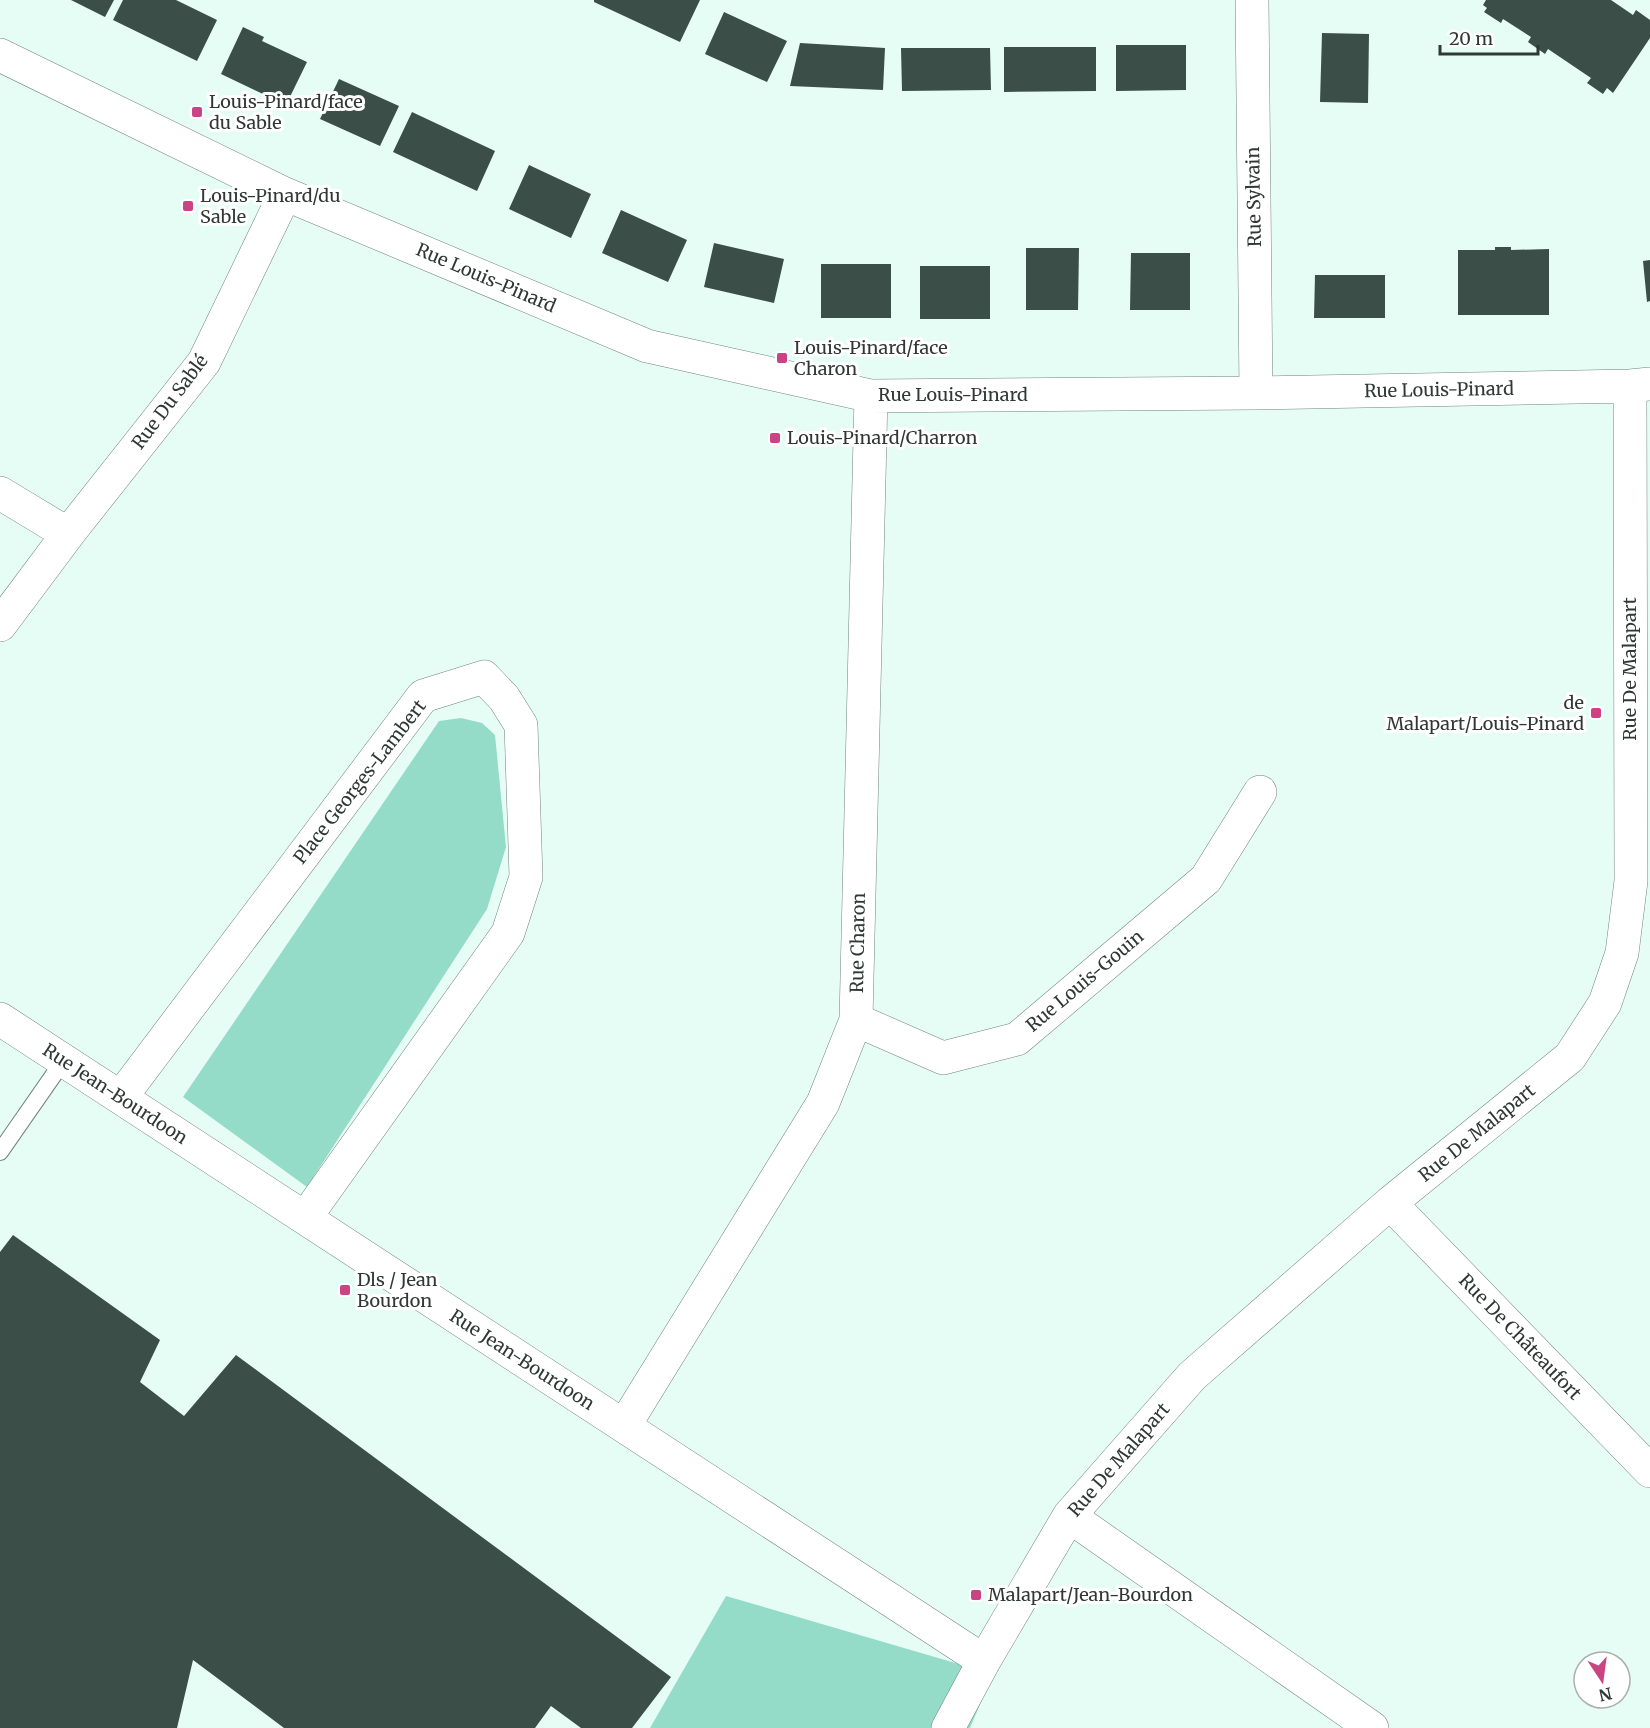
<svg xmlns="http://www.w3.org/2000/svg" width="1650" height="1728" font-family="Merriweather,serif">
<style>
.green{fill:#94dcc8}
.building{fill:#3b4e48}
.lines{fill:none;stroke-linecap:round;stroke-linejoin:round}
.service-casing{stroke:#71857e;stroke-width:18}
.minor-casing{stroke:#71857e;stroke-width:34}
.service{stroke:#fff;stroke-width:16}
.minor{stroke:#fff;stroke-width:33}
.poi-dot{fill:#ca4484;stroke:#fff;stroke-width:2}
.labels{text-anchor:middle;stroke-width:6;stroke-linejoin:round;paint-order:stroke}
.poi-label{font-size:18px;fill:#2f3835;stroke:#fff;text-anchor:start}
.street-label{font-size:18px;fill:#2f3835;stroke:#fff}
</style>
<rect width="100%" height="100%" fill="#e6fdf5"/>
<path class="green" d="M461,718L482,723L495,735L506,847L487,909L307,1187L183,1097L439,721Z
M726,1596L993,1674L970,1728H650Z"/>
<path class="building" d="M71,0H114L105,17Z
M123,0H176L217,20L197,61L113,20Z
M594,0H700L680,42L594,2Z
M1486,0H1611L1633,15L1636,10L1650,20V38L1613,93L1607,88L1603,94L1587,83L1591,78L1548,49L1545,54L1528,42L1531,37L1503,19L1501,23L1484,12L1487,8L1483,5Z
M724,12L787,41L767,82L705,54Z
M243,27L264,37L262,41L307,62L286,105L221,74Z
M1322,33L1369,34L1368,103L1320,102Z
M800,43L885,48L883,90L790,86Z
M1116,45H1186V90L1116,91Z
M1004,47H1096V91L1004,92Z
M901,48H990L991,90L902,91Z
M339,79L399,106L380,146L320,119Z
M412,112L495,151L477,191L393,152Z
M529,165L591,194L571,238L509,209Z
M621,210L687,240L668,282L602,253Z
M714,243L784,259L774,303L704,287Z
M1495,247H1511V250L1549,249V315H1458V250H1495Z
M1026,248H1079L1078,310H1026Z
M1131,253H1190V310H1130Z
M1650,260V301L1647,302L1643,261Z
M821,264H891V318H821Z
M920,266H990V319H920Z
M1315,275H1385V318H1314Z
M13,1235L160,1340L140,1382L184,1416L236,1355L671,1677L632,1728H581L551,1706L535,1728H284L193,1660L177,1728H0V1252Z"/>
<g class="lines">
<defs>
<path id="service" d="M0,1152L64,1060"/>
<path id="minor" d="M1252,0L1256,393
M0,55L285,194L647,346L871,396L1256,393L1630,386L1650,384
M0,493L68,534
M0,625L68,534L204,362L285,194
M0,1019L984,1661
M856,1020L943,1058L1017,1039L1206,879L1260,792
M121,1097L423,696L484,677L504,698L521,725L526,877L508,933L305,1218
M1390,1203L1650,1471
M624,1426L823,1103L856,1020L871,396
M1069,1516L1372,1728
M948,1728L984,1661L1069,1516L1192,1376L1390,1203L1570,1057L1605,1003L1622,953L1631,881L1630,386"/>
</defs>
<use href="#service" class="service-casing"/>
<use href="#minor" class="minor-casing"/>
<use href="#service" class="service"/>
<use href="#minor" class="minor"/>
</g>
<g class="poi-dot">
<rect x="191" y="106" width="12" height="12" rx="3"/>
<rect x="182" y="200" width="12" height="12" rx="3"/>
<rect x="776" y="352" width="12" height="12" rx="3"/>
<rect x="769" y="432" width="12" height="12" rx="3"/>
<rect x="1590" y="707" width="12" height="12" rx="3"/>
<rect x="339" y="1284" width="12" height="12" rx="3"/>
<rect x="970" y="1589" width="12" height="12" rx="3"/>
</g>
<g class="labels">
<g class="poi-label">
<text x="209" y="108">Louis-Pinard/face<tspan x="209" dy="21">du Sable</tspan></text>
<text x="200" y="202">Louis-Pinard/du<tspan x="200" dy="21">Sable</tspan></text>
<text x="794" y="354">Louis-Pinard/face<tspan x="794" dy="21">Charon</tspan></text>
<text x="787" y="444">Louis-Pinard/Charron</text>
<text x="1584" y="709" text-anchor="end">de<tspan x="1584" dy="21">Malapart/Louis-Pinard</tspan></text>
<text x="357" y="1286">Dls / Jean<tspan x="357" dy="21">Bourdon</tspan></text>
<text x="988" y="1601">Malapart/Jean-Bourdon</text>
</g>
<g class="street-label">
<text transform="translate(1254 197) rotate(-91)" y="6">Rue Sylvain</text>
<text transform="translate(486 278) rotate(23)" y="6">Rue Louis-Pinard</text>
<text transform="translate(1439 390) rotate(-1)" y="6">Rue Louis-Pinard</text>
<text x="953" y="401">Rue Louis-Pinard</text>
<text transform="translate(170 402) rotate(-53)" y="6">Rue Du Sablé</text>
<text transform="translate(1630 669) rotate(-90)" y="6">Rue De Malapart</text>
<text transform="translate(360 782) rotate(-52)" y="6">Place Georges-Lambert</text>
<text transform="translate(858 943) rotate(-89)" y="6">Rue Charon</text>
<text transform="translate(1085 981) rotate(-40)" y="6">Rue Louis-Gouin</text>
<text transform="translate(115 1094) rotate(33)" y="6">Rue Jean-Bourdoon</text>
<text transform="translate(1477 1133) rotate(-39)" y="6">Rue De Malapart</text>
<text transform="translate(1520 1337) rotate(46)" y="6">Rue De Châteaufort</text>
<text transform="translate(522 1360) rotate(33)" y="6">Rue Jean-Bourdoon</text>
<text transform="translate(1119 1460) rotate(-49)" y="6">Rue De Malapart</text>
</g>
</g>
<g transform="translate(1602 1680) rotate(167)"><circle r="28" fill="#ffffff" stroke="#acafae" stroke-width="1.5"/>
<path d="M0-4.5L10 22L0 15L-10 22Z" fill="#ca4484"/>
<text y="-9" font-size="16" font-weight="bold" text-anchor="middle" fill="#2f3835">N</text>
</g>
<path d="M1440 45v9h98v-9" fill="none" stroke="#2f3835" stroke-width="3"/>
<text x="1449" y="45" font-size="18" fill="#2f3835" stroke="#ffffff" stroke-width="4.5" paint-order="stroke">20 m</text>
</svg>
